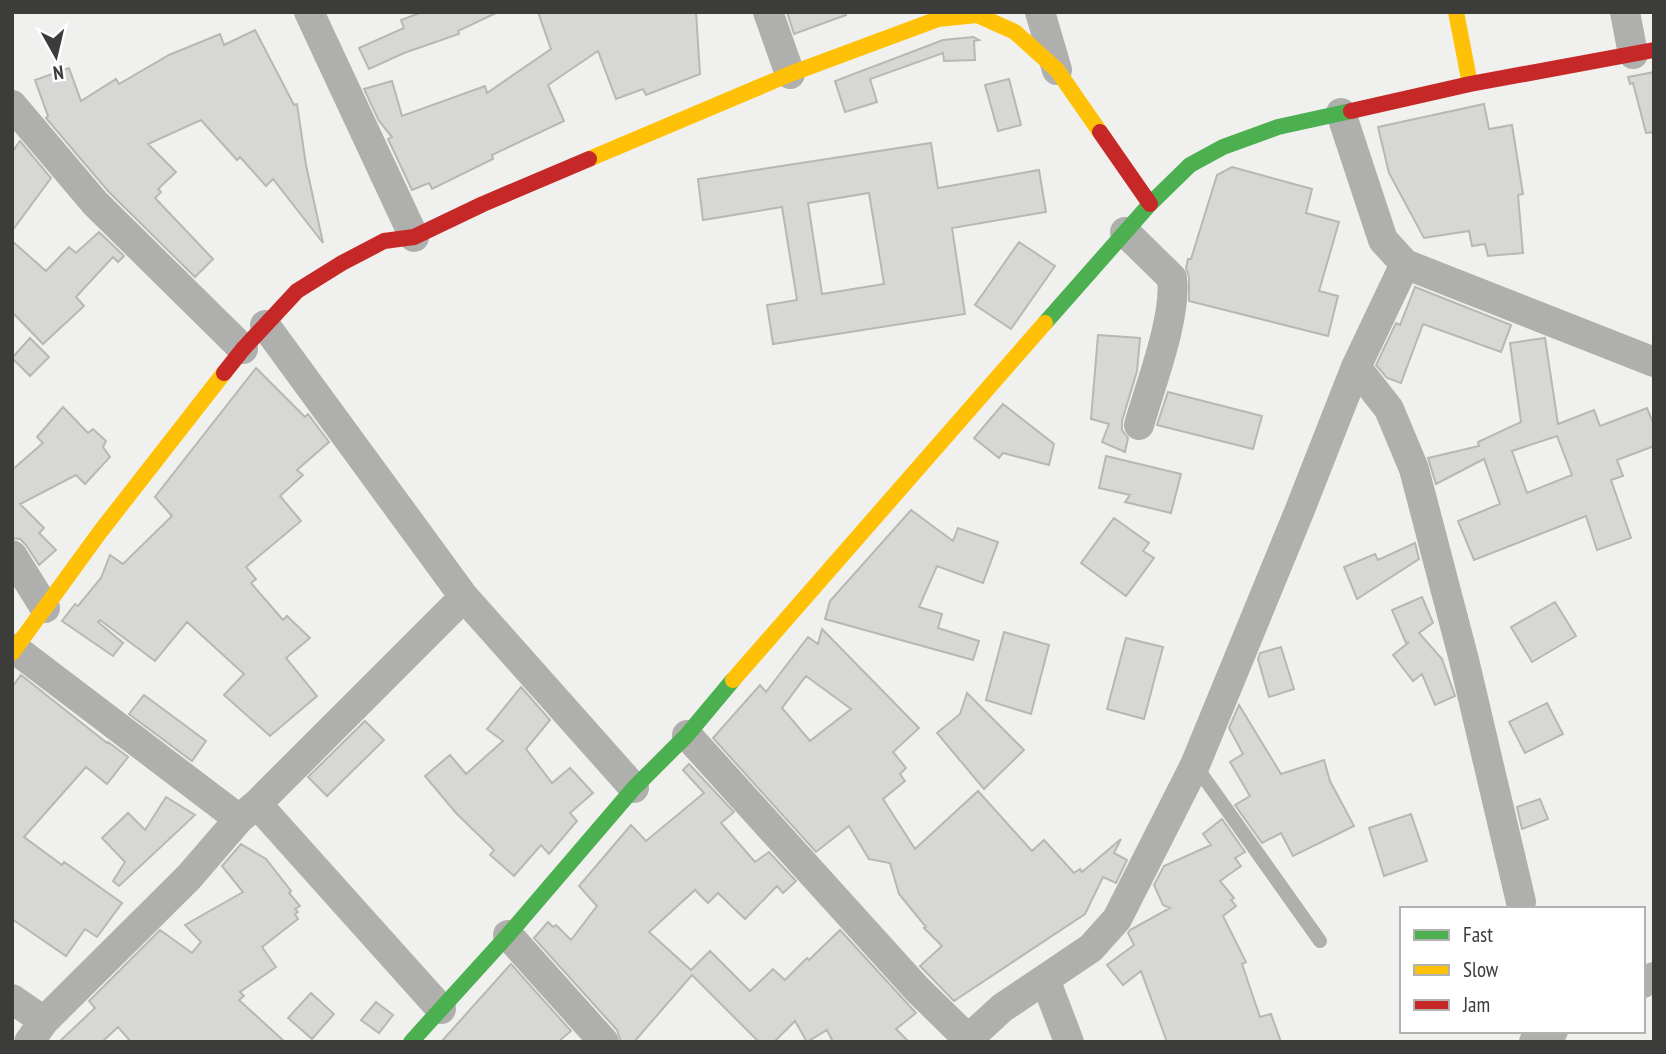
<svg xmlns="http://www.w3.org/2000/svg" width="1666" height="1054" font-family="'PT Sans Narrow',sans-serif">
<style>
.building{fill:#d7d7d5;stroke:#b7b7b5;stroke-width:2;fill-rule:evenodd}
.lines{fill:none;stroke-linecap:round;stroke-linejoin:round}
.lane{stroke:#afafae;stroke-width:14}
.street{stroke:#afafae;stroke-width:30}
.fast{stroke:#4caf50;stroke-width:16}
.slow{stroke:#ffc107;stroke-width:16}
.jam{stroke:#c62828;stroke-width:16}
</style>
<rect width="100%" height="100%" fill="#f0f0ee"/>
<path class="building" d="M422,12H498L458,31L459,34L404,53L369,69L359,48L404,28L401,20Z
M538,12H696L700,74L646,95L643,89L616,99L598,51L548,85L564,121L492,155L493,159L432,189L429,183L412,190L388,139L392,137L379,121L364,89L392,81L402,116L485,86L487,93L551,49Z
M787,12H846V15L794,34Z
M255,30L294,105L297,104L306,165L323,243L273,179L266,186L240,157L237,160L201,120L148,144L176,172L158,189L161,192L155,198L213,259L195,277L108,191L46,118L48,116L35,80L69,68L81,101L116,79L119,84L169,55L220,34L224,45Z
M973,37L979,40L974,41L975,60L944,61L943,53L870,79L877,102L845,112L835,81L943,40Z
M1654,72V132L1646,133L1633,83L1630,84L1628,77Z
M1009,79L1021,125L998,131L985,85Z
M1484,104L1489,129L1512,125L1523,194L1518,195L1523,253L1488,256L1485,244L1472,246L1469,231L1424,238L1389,173L1378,127Z
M20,141L51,178L12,231V152Z
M931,143L938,188L1039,170L1046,212L952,228L965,314L773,344L767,305L797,300L782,207L703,220L698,179ZM869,193L884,284L822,294L808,203Z
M1232,167L1312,189L1306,213L1339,222L1319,291L1338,296L1328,336L1189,301V277L1186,268L1188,259H1191L1217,175Z
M99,232L124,256L118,262L113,257L76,297L84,306L43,344L12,312V241L46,271L69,247L76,253Z
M1019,242L1055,266L1011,329L975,305Z
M1415,287L1511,325L1501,352L1423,324L1401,383L1387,378L1376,365L1396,323L1400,325Z
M1098,335L1140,338L1137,371L1122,421V430L1128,438L1125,452L1102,442L1109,424L1091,419Z
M30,338L49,357L30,376L12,358Z
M1545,338L1558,424L1594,410L1600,426L1647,408L1654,425V446L1617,460L1623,476L1611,480L1631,538L1597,550L1586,516L1474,560L1458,521L1500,504L1484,459L1436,484L1428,458L1479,446L1478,442L1521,422L1510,343ZM1557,436L1572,475L1527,493L1512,451Z
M256,368L305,417L308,414L329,442L297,470L303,475L280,496L301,521L246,567L256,579L251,583L283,620L287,616L310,638L286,658L317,696L270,736L224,695L244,674L187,622L155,661L100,620L98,622L123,643L113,656L62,621L75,604L78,606L101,578L110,555L123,564L172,516L155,497Z
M1168,392L1262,416L1253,449L1157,425Z
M1003,404L1054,444L1049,465L1003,453L999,458L974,438Z
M63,407L88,433L93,429L106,441L103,447L110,457L85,484L76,475L20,504L44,528L39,533L56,550L39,565L26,545L20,539L12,538V470L43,443L37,437Z
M1106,456L1181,474L1171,513L1125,502L1130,495L1099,488Z
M911,510L953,541L958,528L998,542L983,583L937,566L919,607L942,614L938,628L979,641L973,660L825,619L830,601Z
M1114,518L1149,543L1143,551L1154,558L1126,596L1081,563Z
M1415,543L1419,559L1357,599L1344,567L1375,554L1378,560Z
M1422,597L1433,623L1419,633L1442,659L1455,696L1435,705L1422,674L1413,681L1393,655L1409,642L1406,643L1392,610Z
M1555,602L1576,636L1532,662L1511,627Z
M822,629L919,728L893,752L906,768L900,774L905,781L883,799L915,849L978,791L1032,851L1044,840L1074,873L1080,869L1082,872L1121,839L1114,853L1127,860L1116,883L1103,877L1085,914L954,1001L920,966L942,946L924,928L926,927L899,894L890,863L869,859L849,826L816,852L713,738L760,685L766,692L808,637L818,644ZM806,676L851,709L810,741L782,708Z
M1004,632L1049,645L1031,714L986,700Z
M1126,638L1163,647L1144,719L1107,709Z
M1281,647L1294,689L1269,697L1258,659L1260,653Z
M21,675L107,743L108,742L128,757L107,784L86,767L24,837L62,865L64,862L122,903L97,937L85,929L66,956L12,919V687Z
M521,687L550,720L526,749L552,783L570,768L593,793L570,813L577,821L549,854L541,845L514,876L490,855L494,850L456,813L425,776L450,755L466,774L503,741L487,729Z
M967,693L1024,750L984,789L937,733L960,714Z
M144,695L206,741L192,761L129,714Z
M1547,703L1563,734L1525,753L1509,722Z
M1239,705L1281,774L1324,760L1330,781L1354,826L1293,856L1281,833L1262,843L1235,805L1250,796L1230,762L1243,754L1229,728Z
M365,721L384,740L327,796L308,777Z
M689,764L734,812L721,823L755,862L769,852L796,881L783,893L777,886L745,919L718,893L708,903L695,890L649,932L691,970L710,951L750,991L773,969L785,980L807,958L809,960L840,930L916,1013L896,1029L909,1042H833L827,1030L807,1042L795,1021L774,1042H759L692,975L634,1042H621L617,1030L534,938L548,922L553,927L556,925L571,940L597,906L579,886L631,825L646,841L704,793L683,770Z
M166,797L195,815L119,886L113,881L125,862L102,838L128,813L145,830Z
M1540,799L1548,819L1522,829L1517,807Z
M1411,814L1427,861L1384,876L1369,828Z
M1222,819L1245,852L1235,858L1241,866L1220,881L1234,898L1231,900L1236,906L1223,916L1246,962L1242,964L1260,1017L1271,1014L1281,1042H1167L1141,971L1123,985L1107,965L1134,945L1128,933L1130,930L1170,908L1163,905L1154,885L1164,866L1211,845L1203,834Z
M241,844L266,859L291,891L289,893L300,906L295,909L298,912L295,914L298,919L262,947L276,967L240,992L244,996L239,1000L285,1042H131L118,1027L102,1042H59L95,1008L89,1001L160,930L192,953L201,942L185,925L243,892L222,866Z
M511,964L571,1031L558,1042H441Z
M311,993L334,1014L312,1039L288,1018Z
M376,1002L393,1015L379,1033L361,1020Z"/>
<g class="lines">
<path class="lane" d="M1195,765L1320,941"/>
<path class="street" d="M309,12L414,237
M768,12L790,74
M1040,12L1057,70
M1625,12L1633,54
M12,105L95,203L243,349
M1341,113L1383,240L1405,264L1654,362
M1125,232L1172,278C1177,317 1150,386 1139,425
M265,325L464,597L634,788
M1356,367L1389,409L1414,469L1464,660L1521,902
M12,555L45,608
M15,649L239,819
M687,735L917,989L968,1039
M257,804L441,1009
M508,935L604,1042
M1045,979L1069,1042
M1643,983L1654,977
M12,999L44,1021
M29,1042L44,1021L189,877L239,819L257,804L464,597
M965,1042L1002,1008L1091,948L1117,919L1195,765L1299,512L1356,367L1405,264
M1534,1042L1553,1031"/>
<path class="fast" d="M1045,323L1150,204L1190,165L1223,147L1278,127L1351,111
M411,1042L508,935L634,788L687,735L733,680"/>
<path class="slow" d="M1456,12L1470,84
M589,159L790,74L938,19L977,15L1015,32L1057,70L1100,132
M12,653L100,532L224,373
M733,680L1045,323"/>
<path class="jam" d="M1351,111L1470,84L1654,50
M1100,132L1150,204
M224,373L243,349L297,291L342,263L384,241L414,237L483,204L589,159"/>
</g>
<rect width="1666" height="1054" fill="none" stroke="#3c3c3a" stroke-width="28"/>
<rect x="1400" y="907" width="245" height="126" fill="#ffffff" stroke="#b1b1b0" stroke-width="2"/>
<rect x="1414" y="930" width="35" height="10" fill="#4caf50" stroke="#b1b1b0" stroke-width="2"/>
<text x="1463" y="942" font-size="21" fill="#3c3c3a">Fast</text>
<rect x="1414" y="965" width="35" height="10" fill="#ffc107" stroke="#b1b1b0" stroke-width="2"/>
<text x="1463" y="977" font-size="21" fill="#3c3c3a">Slow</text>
<rect x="1414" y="1000" width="35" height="10" fill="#c62828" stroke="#b1b1b0" stroke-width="2"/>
<text x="1463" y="1012" font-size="21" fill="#3c3c3a">Jam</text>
<g transform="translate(56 56) rotate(172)" stroke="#ffffff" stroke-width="5" paint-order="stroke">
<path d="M0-5L12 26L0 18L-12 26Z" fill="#3c3c3a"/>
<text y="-10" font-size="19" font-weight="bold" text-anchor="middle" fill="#3c3c3a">N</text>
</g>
</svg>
